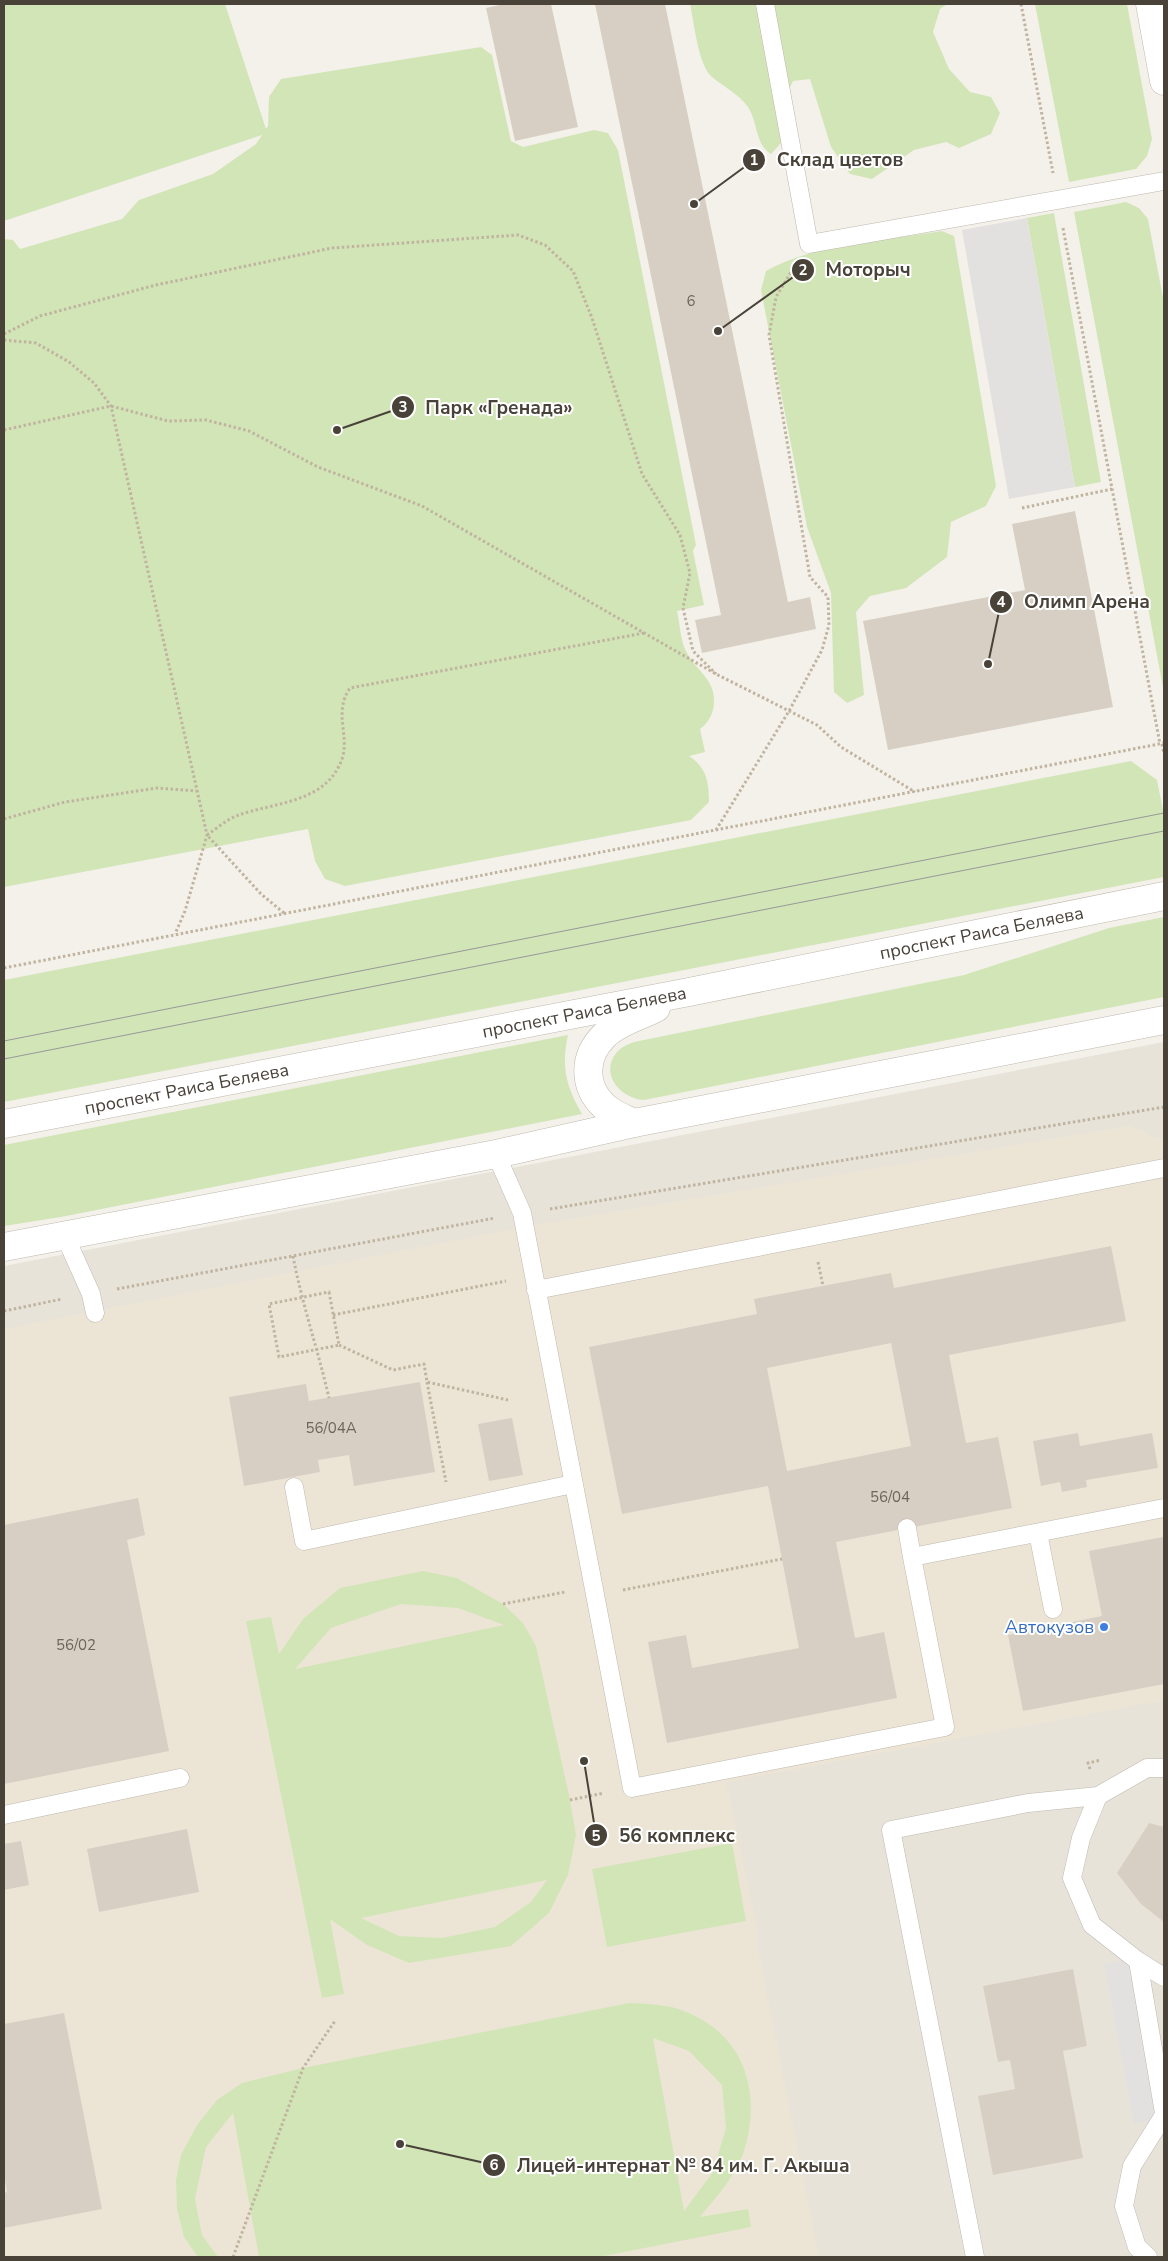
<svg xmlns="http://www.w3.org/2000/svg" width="1168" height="2261" font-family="'Nunito Sans',sans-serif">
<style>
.residential{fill:#e8e3d9}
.education{fill:#ece5d6}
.green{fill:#d2e5b7;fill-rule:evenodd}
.parking{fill:#e3e1df}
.building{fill:#d8cfc4;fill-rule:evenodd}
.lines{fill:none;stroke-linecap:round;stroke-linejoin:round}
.service-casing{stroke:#bfb8ae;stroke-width:19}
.tertiary-casing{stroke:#bfb8ae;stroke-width:29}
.path{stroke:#c0b4a0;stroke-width:3;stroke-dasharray:2.5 2.5;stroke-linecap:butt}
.service{stroke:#fff;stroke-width:18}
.tertiary{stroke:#fff;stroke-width:28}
.tram{stroke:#989898;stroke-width:1}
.shop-dot{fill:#3f7fe0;stroke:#fff;stroke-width:2}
.labels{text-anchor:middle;stroke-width:4;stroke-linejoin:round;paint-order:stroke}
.number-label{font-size:15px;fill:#6c655c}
.street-label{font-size:18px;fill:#484239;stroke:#fff}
.shop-label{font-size:18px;fill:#366cbe;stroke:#fff;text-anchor:end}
.leader{fill:none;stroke:#484239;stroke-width:2}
.callout-dot{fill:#484239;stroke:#fff;stroke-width:2}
.mark-label{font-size:15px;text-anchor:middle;font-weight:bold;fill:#fff}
.callout-label{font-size:19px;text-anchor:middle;font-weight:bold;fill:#484239;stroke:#fff;stroke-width:4;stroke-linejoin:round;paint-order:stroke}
</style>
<rect width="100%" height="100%" fill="#f4f1eb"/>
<path class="residential" d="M1164,1042V2257H4V1266Z"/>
<path class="education" d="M1130,1126L1164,1142V1700L726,1782L759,1939L756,1940L819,2257H4V1329L524,1227Z"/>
<path class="green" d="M4,4H225L266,129L268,126L269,97L281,79L481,47L492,55L511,141L523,147L594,130L608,133L618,150L696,545L693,551L704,605L677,611C680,623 680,638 685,649C691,663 703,671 710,684C718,699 714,720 700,729L705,752L689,756C706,767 709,781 709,802L691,820L345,886L325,879L315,861L308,829L4,887V239L13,240L20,249L122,219L139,200L213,174L256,144L262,135L4,221Z
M690,4H947L940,9L933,32L949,69L970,92L991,97L1000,113L991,134L959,148L946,142L914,150L872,179L850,174L831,147L810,79L793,81L787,94L782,142L771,154C755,145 758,122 748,107C739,94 724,87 712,77C698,65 694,22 690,4Z
M1035,4H1127L1152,139L1147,156L1136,169L1069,182Z
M1126,202L1139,208L1148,219L1164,303V693L1074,212Z
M1054,213L1101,482L1075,487L1027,218Z
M942,231L954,236L996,486L986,506L951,522L947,557L906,588L870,596L856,612L864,695L847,703L834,692L831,593L807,527L761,290L766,271C813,244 888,240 942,231Z
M1131,761L1157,780L1164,815V877L4,1102V980Z
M1164,917V997L644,1100C618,1098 598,1071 619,1050C623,1046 629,1044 634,1042L964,975L1109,928Z
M568,1035C561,1067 566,1086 582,1114L61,1217L4,1226V1145Z
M423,1571L457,1578L503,1604L523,1623L536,1646L570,1800L576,1835L568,1875L549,1913L511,1946L409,1963L367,1945L330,1919L344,1994L322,1998L246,1621L271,1617L279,1654L303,1619L340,1588ZM401,1604L458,1608L504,1625L295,1669L331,1628ZM547,1880L531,1902L495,1927L442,1938L399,1936L361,1918Z
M732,1843L746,1921L607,1947L592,1869Z
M629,2003C649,2004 668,2004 686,2012C745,2035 762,2093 744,2151C736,2176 716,2197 700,2217L748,2209L751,2227L599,2257H259L233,2113L206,2147L195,2199L202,2235L218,2257H198L184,2237L177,2209L176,2180L181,2155L197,2125L217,2100L242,2083L303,2068ZM653,2038L689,2051L722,2085L726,2128L713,2172L684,2211Z"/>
<path class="parking" d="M1027,218L1075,487L1009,499L962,230Z
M1130,1959L1160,2119L1134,2124L1104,1964Z"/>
<path class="building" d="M504,4H551L578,127L515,141L486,8Z
M595,4H665L788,602L810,597L816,629L702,653L695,620L721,615Z
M1075,511L1113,707L888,750L863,621L1025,590L1012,524Z
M1111,1246L1126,1321L949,1355L966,1443L998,1437L1012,1508L836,1542L855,1638L884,1632L897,1698L667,1743L648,1642L686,1635L692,1668L799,1648L768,1486L622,1514L589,1347L757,1314L754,1299L891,1273L894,1288ZM891,1343L911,1446L787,1471L767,1368Z
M420,1382L435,1472L354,1486L349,1455L318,1460L320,1472L244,1486L229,1397L306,1384L309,1401Z
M512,1418L523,1475L489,1481L478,1424Z
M1078,1433L1080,1446L1152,1433L1158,1468L1086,1480L1087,1487L1062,1492L1060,1482L1041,1486L1033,1441Z
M138,1498L145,1535L127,1540L169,1751L4,1784V1525Z
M1163,1537L1164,1684L1023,1711L1008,1635L1102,1616L1089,1551Z
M1149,1823L1164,1827V1922L1141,1904L1117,1873Z
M187,1829L199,1892L99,1912L87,1849Z
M21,1841L29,1885L4,1890V1844Z
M1073,1969L1087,2046L1063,2051L1083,2158L993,2175L978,2096L1015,2089L1010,2060L998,2062L983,1986Z
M64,2013L102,2209L4,2228V2193L7,2192L4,2174V2024Z"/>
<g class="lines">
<defs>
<path id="service" d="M765,4L809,244L1164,181
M496,1154L522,1213L632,1788L945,1727L912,1557L1164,1508
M65,1236L91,1294L95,1313
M536,1290L1164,1168
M294,1487L304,1541L573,1484
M907,1528L912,1557
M1038,1533L1053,1609
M1164,1768H1147L1098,1796L1081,1838L1072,1878L1092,1925L1138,1961L1164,1977
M4,1815L180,1778
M1138,1961L1164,2113
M975,2257L891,1830L1028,1803L1098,1796
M1148,2257L1137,2247L1124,2206L1132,2166L1164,2115"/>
<g id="tertiary">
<path d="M1150,4L1164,81"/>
<path d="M634,1123C626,1119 617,1116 610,1111C583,1091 581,1058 605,1035C618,1022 641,1016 656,1008"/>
<path id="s1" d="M4,1124L689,992L1164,896"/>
<path d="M4,1247L496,1154L634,1123L1164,1020"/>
</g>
</defs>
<use href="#service" class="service-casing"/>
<use href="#tertiary" class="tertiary-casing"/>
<path class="path" d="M1021,4L1053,173
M1063,228L1160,744
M4,334L40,316L156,285L332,248L518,235L545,245L573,271L592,318L642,474L680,535L690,573L683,608L693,651L716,674
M4,340L36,343L69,362L94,383L111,406L207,835L185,911L175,934
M4,430L111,406L168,421L206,420L249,431L318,467L422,506L716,674L817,725L841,747L915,792
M1022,508L1112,489
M1162,744L1164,754
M4,819L65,802L157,788L197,791
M716,830L789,711L822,650L829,625L828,597L810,577L769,335L776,297L794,267
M284,913L261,894L207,835C216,829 226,820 236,816C273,802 326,804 342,759C350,737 333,712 350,688L644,633
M4,968L1164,743
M550,1209L1164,1107
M293,1256C302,1304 318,1350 329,1398
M818,1262L823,1286
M117,1289L495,1218
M329,1292L339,1345L279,1357L269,1304Z
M4,1311L62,1299
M333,1315L506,1281
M339,1345L393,1370L424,1364L427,1382L508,1400
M427,1382L446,1482
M623,1590L782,1559
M503,1604L565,1592
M1090,1769L1088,1763L1101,1760
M570,1800L604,1793
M233,2257L303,2068L335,2021"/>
<use href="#service" class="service"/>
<use href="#tertiary" class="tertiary"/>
<path class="tram" d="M4,1041L1164,813
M4,1059L1164,831"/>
</g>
<circle class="shop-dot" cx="1104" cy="1627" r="5"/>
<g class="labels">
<g class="number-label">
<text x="691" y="306">6</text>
<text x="331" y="1433">56/04А</text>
<text x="890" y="1502">56/04</text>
<text x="76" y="1650">56/02</text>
</g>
<g class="street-label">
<text dy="6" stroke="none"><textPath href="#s1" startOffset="996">проспект Раиса Беляева</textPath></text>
<text dy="6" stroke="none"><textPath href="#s1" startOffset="591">проспект Раиса Беляева</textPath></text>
<text dy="6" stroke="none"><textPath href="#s1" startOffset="186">проспект Раиса Беляева</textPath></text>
</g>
<g class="shop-label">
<text x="1094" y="1633">Автокузов</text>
</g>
</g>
<path class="leader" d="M694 204L754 160M718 331L803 270M337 430L403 407M988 664L1001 602M584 1761L596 1835M400 2144L494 2165"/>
<g class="callout-dot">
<circle cx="694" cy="204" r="5"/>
<circle cx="718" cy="331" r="5"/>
<circle cx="337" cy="430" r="5"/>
<circle cx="988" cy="664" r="5"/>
<circle cx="584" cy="1761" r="5"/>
<circle cx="400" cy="2144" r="5"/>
<circle cx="754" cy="160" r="12"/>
<circle cx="803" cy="270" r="12"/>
<circle cx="403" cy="407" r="12"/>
<circle cx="1001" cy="602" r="12"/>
<circle cx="596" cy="1835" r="12"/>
<circle cx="494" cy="2165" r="12"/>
</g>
<g class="mark-label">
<text x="754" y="165">1</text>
<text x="803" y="275">2</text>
<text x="403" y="412">3</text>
<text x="1001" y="607">4</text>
<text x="596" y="1841">5</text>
<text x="494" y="2170">6</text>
</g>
<g class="callout-label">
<text x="840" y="166">Склад цветов</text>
<text x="868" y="276">Моторыч</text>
<text x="499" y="414">Парк «Гренада»</text>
<text x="1087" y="608">Олимп Арена</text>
<text x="677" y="1842">56 комплекс</text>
<text x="683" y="2172">Лицей-интернат № 84 им. Г. Акыша</text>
</g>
<rect width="1168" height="2261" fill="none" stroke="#484239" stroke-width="10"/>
</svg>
